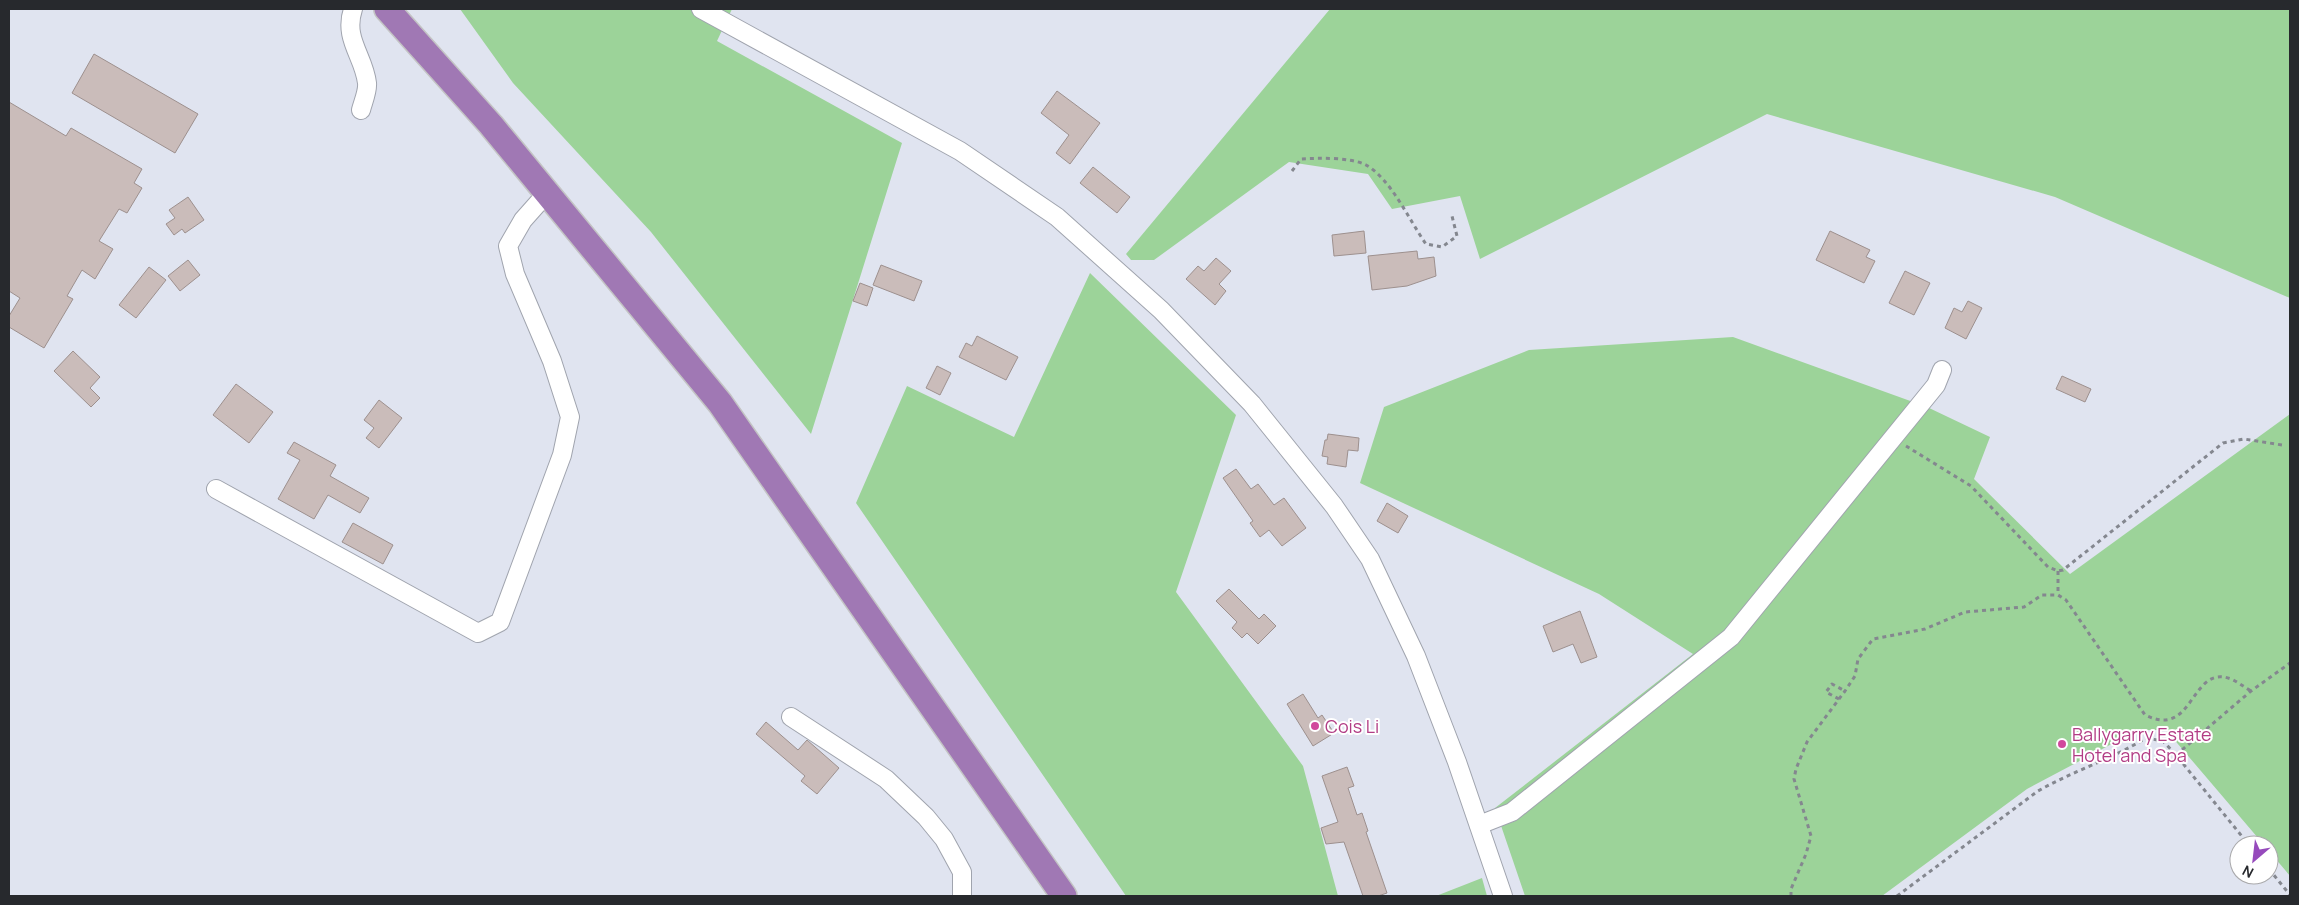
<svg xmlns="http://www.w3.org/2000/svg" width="2299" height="905" font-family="Manrope,sans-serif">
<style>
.green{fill:#9cd399}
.building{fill:#cabcba;stroke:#9d908e}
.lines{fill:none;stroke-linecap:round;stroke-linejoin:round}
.minor-casing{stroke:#a0a4ae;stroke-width:20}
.highway-casing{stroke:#c3c3c4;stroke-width:28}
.path{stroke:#84878f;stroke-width:3;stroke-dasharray:4 4;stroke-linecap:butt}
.minor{stroke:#fff;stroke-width:18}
.highway{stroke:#a078b4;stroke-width:25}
.hotel-dot{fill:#d1479c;stroke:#fff;stroke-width:2}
.labels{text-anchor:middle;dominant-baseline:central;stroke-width:4;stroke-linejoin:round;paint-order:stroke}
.hotel-label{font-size:18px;fill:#b23c85;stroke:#fff;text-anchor:start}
</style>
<rect width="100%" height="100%" fill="#e0e4f0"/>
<g class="green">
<path d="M460,9H732L717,41L902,143L811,434L651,232L513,83Z"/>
<path d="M1330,9H2290V298L2055,197L1767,114L1480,259L1460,196L1392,209L1368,174L1289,162L1154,260H1131L1126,254Z"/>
<path d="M1090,273L1236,415L1176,592L1303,766L1338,896H1126L856,503L907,386L1014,437Z"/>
<path d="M1733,337L1927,407L1990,437L1974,479L2070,574L2290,414V876L2269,851V845H2264L2166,730H2138L2027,789L1882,896H1525L1495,808L1693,654L1599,594L1360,483L1384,407L1529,350Z"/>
<path d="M1482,878L1487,896H1436Z"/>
</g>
<g class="building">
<path d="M94,54L198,114L175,153L72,93Z"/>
<path d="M1057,91L1100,123L1070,164L1056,153L1069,135L1041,113Z"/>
<path d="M9,102L66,136L71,128L142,169L134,183L142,188L127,213L119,209L99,241L113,249L95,279L82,270L67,296L73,299L44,348L9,327V316L20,298L9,291Z"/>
<path d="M1093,167L1130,197L1117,213L1080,183Z"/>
<path d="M188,197L204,220L185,233L182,229L174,235L166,224L175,218L169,210Z"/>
<path d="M1364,231L1366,253L1334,256L1332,235Z"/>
<path d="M1830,231L1870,250L1866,257L1875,261L1864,283L1816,260Z"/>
<path d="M1417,251L1418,259L1434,257L1436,276L1407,286L1372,290L1368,256Z"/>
<path d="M1216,258L1231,271L1219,284L1226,291L1215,305L1186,279L1198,266L1204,271Z"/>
<path d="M188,260L200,275L180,291L168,276Z"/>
<path d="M881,265L922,281L914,301L873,285Z"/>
<path d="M149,267L166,280L136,318L119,305Z"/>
<path d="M1905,271L1930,283L1914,315L1889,303Z"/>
<path d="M860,283L873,288L867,306L853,301Z"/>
<path d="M1968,301L1982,308L1966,339L1945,328L1954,308L1962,312Z"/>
<path d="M977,336L1018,357L1006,380L959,357L966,343L972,346Z"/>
<path d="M73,351L100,377L90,388L100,398L91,407L54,371Z"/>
<path d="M937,366L951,373L940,395L926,388Z"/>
<path d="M2062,376L2091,389L2085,402L2056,389Z"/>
<path d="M236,384L273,412L249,443L213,415Z"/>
<path d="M379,400L402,418L379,448L366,438L374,428L364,420Z"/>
<path d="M1328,434L1359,438L1358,451L1348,450L1346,467L1327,464L1328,457L1322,456L1325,440H1327Z"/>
<path d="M294,442L336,465L330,476L369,498L360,513L328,495L314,519L278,499L300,460L287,453Z"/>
<path d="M1236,469L1251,489L1258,484L1274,505L1284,498L1306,528L1282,546L1269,530L1260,537L1250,523L1253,521L1223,478Z"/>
<path d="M1387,503L1408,516L1398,533L1377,521Z"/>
<path d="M353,523L393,545L383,564L342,542Z"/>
<path d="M1229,589L1259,619L1264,614L1276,626L1258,644L1247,633L1242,638L1232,628L1237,622L1216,601Z"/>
<path d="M1580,611L1597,657L1581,663L1573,644L1553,652L1543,626Z"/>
<path d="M1303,694L1318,718L1322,715L1334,733L1313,746L1287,704Z"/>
<path d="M766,722L798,750L807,740L839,768L817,794L801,781L805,776L756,734Z"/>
<path d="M1347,767L1354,786L1348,788L1357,815L1362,813L1368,831L1366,832L1387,893L1378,896H1363L1344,842L1326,844L1321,828L1338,822L1322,776Z"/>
</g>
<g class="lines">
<g class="minor-casing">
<g id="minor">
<path d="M353,9C343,39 364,56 367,83C368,91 363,102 361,110"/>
<path d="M701,9L960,151L1057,217L1161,310L1252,404L1334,506L1370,559L1416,656L1457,762L1503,896"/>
<path d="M216,489L478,633L500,622L562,455L570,417L552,361L515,274L508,246L523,220L547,193"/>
<path d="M791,717L886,779L926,817L944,839L962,872V896"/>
<path d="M1479,825L1512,812L1731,637L1936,385L1942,370"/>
</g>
</g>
<g class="highway-casing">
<path id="highway" d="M387,9L491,125L720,403L1064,896"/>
</g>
<g class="path">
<path d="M1292,171L1301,159C1318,158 1351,157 1366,165C1391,179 1409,220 1426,244L1442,247L1457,236L1452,216"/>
<path d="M1906,446L1971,486L2048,567L2058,571L2063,570L2223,443L2244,439L2282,445"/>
<path d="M2058,571V595"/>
<path d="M1839,699L1826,692L1832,684L1845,691"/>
<path d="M2176,755L2251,691L2290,663"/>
<path d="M2269,869L2290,895"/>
<path d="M1791,896V889L1806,854L1811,836L1794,779L1796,769L1807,742L1845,691L1855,676L1858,659L1873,639L1925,629L1965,612L2024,607L2042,595H2058L2066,600L2145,715C2195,740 2190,663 2231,679C2238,682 2244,687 2251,691"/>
<path d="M1897,896L2038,791C2073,771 2112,759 2146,738L2163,741L2176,755L2249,845"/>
</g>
<use href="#minor" class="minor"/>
<use href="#highway" class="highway"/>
</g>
<g class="hotel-dot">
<circle cx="1315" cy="726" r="5"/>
<circle cx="2062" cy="744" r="5"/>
</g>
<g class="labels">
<g class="hotel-label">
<text x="1325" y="726">Cois Li</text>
<text x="2072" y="734">Ballygarry Estate<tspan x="2072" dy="21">Hotel and Spa</tspan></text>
</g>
</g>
<rect width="2299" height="905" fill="none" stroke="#27292d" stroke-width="20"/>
<g transform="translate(2254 860) rotate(208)"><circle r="24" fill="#ffffff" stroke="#a9a9ab"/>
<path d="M0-4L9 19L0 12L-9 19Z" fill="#964abc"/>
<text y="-8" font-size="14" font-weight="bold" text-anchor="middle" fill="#27292d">N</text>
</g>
</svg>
